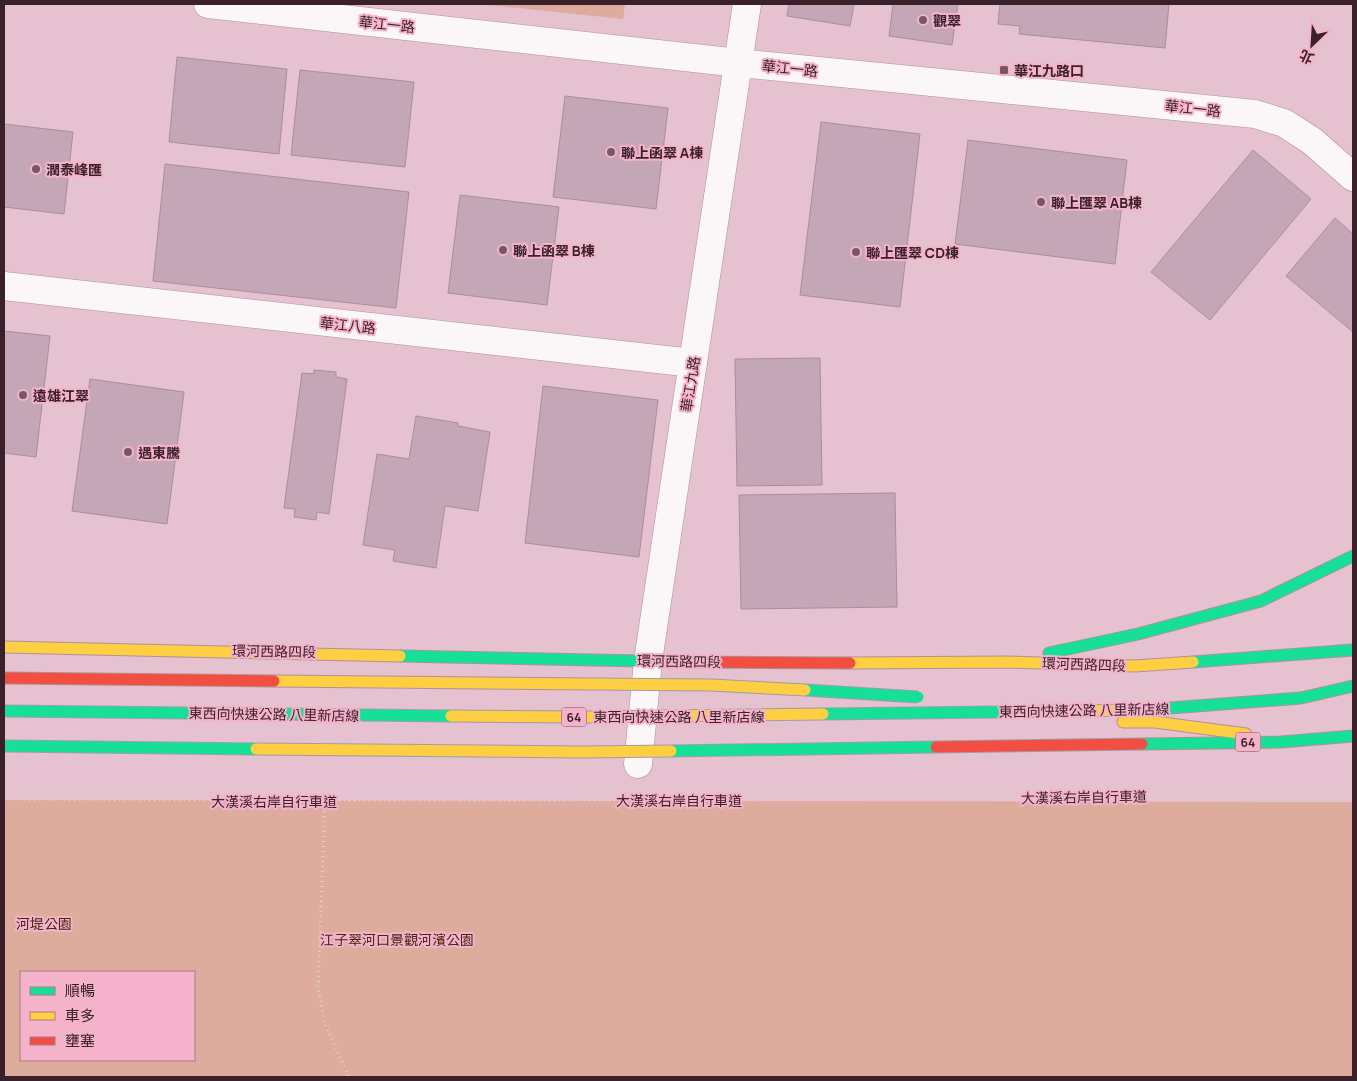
<svg xmlns="http://www.w3.org/2000/svg" width="1357" height="1081" font-family="Manrope,'Noto Sans TC',sans-serif">
<style>
.green{fill:#ddac9c;fill-rule:evenodd}
.building{fill:#c4a6b7;stroke:#a88e9c}
.lines{fill:none;stroke-linecap:round;stroke-linejoin:round}
.street-casing{stroke:#ad919c;stroke-width:29}
.fast-casing{stroke:#ad919c;stroke-width:13}
.slow-casing{stroke:#ad919c;stroke-width:13}
.jam-casing{stroke:#ad919c;stroke-width:13}
.path{stroke:#ddd1d5;stroke-width:3;stroke-dasharray:1 4;stroke-linecap:butt}
.street{stroke:#fbf6f8;stroke-width:28}
.fast{stroke:#16e098;stroke-width:11}
.slow{stroke:#ffcf43;stroke-width:11}
.jam{stroke:#f24e42;stroke-width:11}
.fast-bridge-casing{stroke:#a19cab;stroke-width:13;stroke-linecap:butt}
.slow-bridge-casing{stroke:#a19cab;stroke-width:13;stroke-linecap:butt}
.jam-bridge-casing{stroke:#a19cab;stroke-width:13;stroke-linecap:butt}
.fast-bridge{stroke:#16e098;stroke-width:11}
.slow-bridge{stroke:#ffcf43;stroke-width:11}
.jam-bridge{stroke:#f24e42;stroke-width:11}
.poi-dot{fill:#765863;stroke:#f5b2cb;stroke-width:2}
.labels{text-anchor:middle;dominant-baseline:central;stroke-width:4;stroke-linejoin:round;paint-order:stroke}
.shield{fill:#f5b2cb;stroke:#714c5a;stroke-width:1}
.shield-label{font-size:12px;font-weight:bold;fill:#392029}
.poi-label{font-size:14px;font-weight:bold;fill:#392029;stroke:#f5b2cb;text-anchor:start}
.street-label{font-size:14px;fill:#392029;stroke:#f5b2cb}
.park-label{font-size:14px;fill:#46260d;stroke:#f5b2cb}
</style>
<rect width="100%" height="100%" fill="#e6c1cf"/>
<g class="green">
<path d="M479,4H625L623,19Z"/>
<path d="M4,800L1353,802V1077H4ZM194,972V1060H21V972Z"/>
</g>
<g class="building">
<path d="M789,4H854L850,26L787,16Z"/>
<path d="M893,4H958L952,45L889,36Z"/>
<path d="M1000,4H1169L1165,48L1019,34L1020,26L998,24Z"/>
<path d="M177,57L287,69L279,154L169,142Z"/>
<path d="M300,70L414,82L405,167L291,155Z"/>
<path d="M565,96L668,108L656,209L553,197Z"/>
<path d="M821,122L920,134L900,307L800,295Z"/>
<path d="M4,124L73,132L64,214L4,207Z"/>
<path d="M968,140L1127,160L1115,264L955,244Z"/>
<path d="M1253,150L1311,199L1210,320L1151,272Z"/>
<path d="M165,164L409,192L396,308L153,281Z"/>
<path d="M460,195L559,207L547,305L448,293Z"/>
<path d="M1335,218L1353,234V332L1286,276Z"/>
<path d="M4,331L50,336L36,457L4,453Z"/>
<path d="M820,358L822,485L737,486L735,359Z"/>
<path d="M314,370L336,372V377L347,379L329,514L317,512L316,520L294,517L295,509L284,508L302,373L314,374Z"/>
<path d="M90,379L184,392L167,524L72,511Z"/>
<path d="M543,386L658,400L639,557L525,543Z"/>
<path d="M416,416L458,423V426L490,432L478,511L445,506L436,568L393,561L395,550L363,545L377,454L409,459Z"/>
<path d="M895,493L897,607L741,609L739,495Z"/>
</g>
<g class="lines">
<g class="street-casing">
<g id="street">
<path d="M208,4L739,63L1255,114L1284,123L1312,141L1353,177"/>
<path d="M4,286L693,363"/>
<path d="M638,764L648,661L747,4"/>
</g>
</g>
<g class="fast-casing">
<g id="fast">
<path d="M1049,653L1138,634L1261,601L1353,556"/>
<path d="M400,656L690,662"/>
<path d="M1193,662L1353,650"/>
<path d="M1144,710L1301,698L1353,686"/>
<path d="M1142,744L1281,742L1353,736"/>
</g>
</g>
<g class="slow-casing">
<g id="slow">
<path d="M4,647L400,656"/>
<path d="M850,663L1006,662L1135,666L1193,662"/>
<path d="M274,681L592,684"/>
<path d="M1123,722H1155L1246,734"/>
</g>
</g>
<g class="jam-casing">
<g id="jam">
<path d="M690,662L850,663"/>
<path d="M4,678L274,681"/>
</g>
</g>
<g class="path">
<path d="M4,799C454,802 903,800 1353,793"/>
<path d="M325,801L318,986L324,1022L349,1077"/>
</g>
<use href="#street" class="street"/>
<use href="#fast" class="fast"/>
<use href="#slow" class="slow"/>
<use href="#jam" class="jam"/>
<g class="fast-bridge-casing">
<g id="fast-bridge">
<path d="M805,690L918,697"/>
<path d="M4,711L451,716"/>
<path d="M823,714L1071,711"/>
<path d="M4,746L256,749"/>
<path d="M671,751L936,747"/>
</g>
</g>
<g class="slow-bridge-casing">
<g id="slow-bridge">
<path d="M592,684L711,685L805,690"/>
<path d="M1071,711L1144,710"/>
<path d="M451,716L588,717L823,714"/>
<path d="M256,749L580,752L671,751"/>
</g>
</g>
<g class="jam-bridge-casing">
<path id="jam-bridge" d="M936,747L1142,744"/>
</g>
<use href="#fast-bridge" class="fast-bridge"/>
<use href="#slow-bridge" class="slow-bridge"/>
<use href="#jam-bridge" class="jam-bridge"/>
</g>
<g class="poi-dot">
<circle cx="923" cy="20" r="5"/>
<rect x="999" y="65" width="10" height="10" rx="2.5"/>
<circle cx="611" cy="152" r="5"/>
<circle cx="36" cy="169" r="5"/>
<circle cx="1041" cy="202" r="5"/>
<circle cx="503" cy="250" r="5"/>
<circle cx="856" cy="252" r="5"/>
<circle cx="23" cy="395" r="5"/>
<circle cx="128" cy="452" r="5"/>
</g>
<g class="labels">
<g class="shield">
<rect x="561.5" y="707.5" width="25" height="19" rx="4"/>
<rect x="1235.5" y="732.5" width="25" height="19" rx="4"/>
</g>
<g class="shield-label">
<text x="574" y="717">64</text>
<text x="1248" y="742">64</text>
</g>
<g class="poi-label">
<text x="933" y="20">觀翠</text>
<text x="1014" y="70">華江九路口</text>
<text x="621" y="152">聯上函翠 A棟</text>
<text x="46" y="169">潤泰峰匯</text>
<text x="1051" y="202">聯上匯翠 AB棟</text>
<text x="513" y="250">聯上函翠 B棟</text>
<text x="866" y="252">聯上匯翠 CD棟</text>
<text x="33" y="395">遠雄江翠</text>
<text x="138" y="452">遇東騰</text>
</g>
<g class="street-label">
<text transform="translate(387 24) rotate(6)">華江一路</text>
<text transform="translate(790 68) rotate(6)">華江一路</text>
<text transform="translate(1193 108) rotate(6)">華江一路</text>
<text transform="translate(348 325) rotate(6)">華江八路</text>
<text transform="translate(690 384) rotate(-81)">華江九路</text>
<text transform="translate(274 651) rotate(1)">環河西路四段</text>
<text transform="translate(679 661) rotate(1)">環河西路四段</text>
<text transform="translate(1084 664) rotate(2)">環河西路四段</text>
<text transform="translate(1084 710) rotate(-1)">東西向快速公路 八里新店線</text>
<text transform="translate(274 714) rotate(1)">東西向快速公路 八里新店線</text>
<text x="679" y="716">東西向快速公路 八里新店線</text>
<text transform="translate(1084 797) rotate(-1)">大漢溪右岸自行車道</text>
<text x="679" y="800">大漢溪右岸自行車道</text>
<text x="274" y="801">大漢溪右岸自行車道</text>
</g>
<g class="park-label">
<text x="44" y="923">河堤公園</text>
<text x="397" y="939">江子翠河口景觀河濱公園</text>
</g>
</g>
<rect width="1357" height="1081" fill="none" stroke="#392029" stroke-width="10"/>
<rect x="20" y="971" width="175" height="90" fill="#f5b2cb" stroke="#aa788a"/>
<rect x="30" y="987" width="25" height="8" fill="#16e098" stroke="#aa788a"/>
<text x="65" y="996" font-size="15" fill="#392029">順暢</text>
<rect x="30" y="1012" width="25" height="8" fill="#ffcf43" stroke="#aa788a"/>
<text x="65" y="1021" font-size="15" fill="#392029">車多</text>
<rect x="30" y="1037" width="25" height="8" fill="#f24e42" stroke="#aa788a"/>
<text x="65" y="1046" font-size="15" fill="#392029">壅塞</text>
<g transform="translate(1312 45) rotate(205)" stroke="#f5b2cb" stroke-width="4" paint-order="stroke">
<path d="M0-4L9 19L0 12L-9 19Z" fill="#392029"/>
<text y="-8" font-size="14" font-weight="bold" text-anchor="middle" fill="#392029">北</text>
</g>
</svg>
